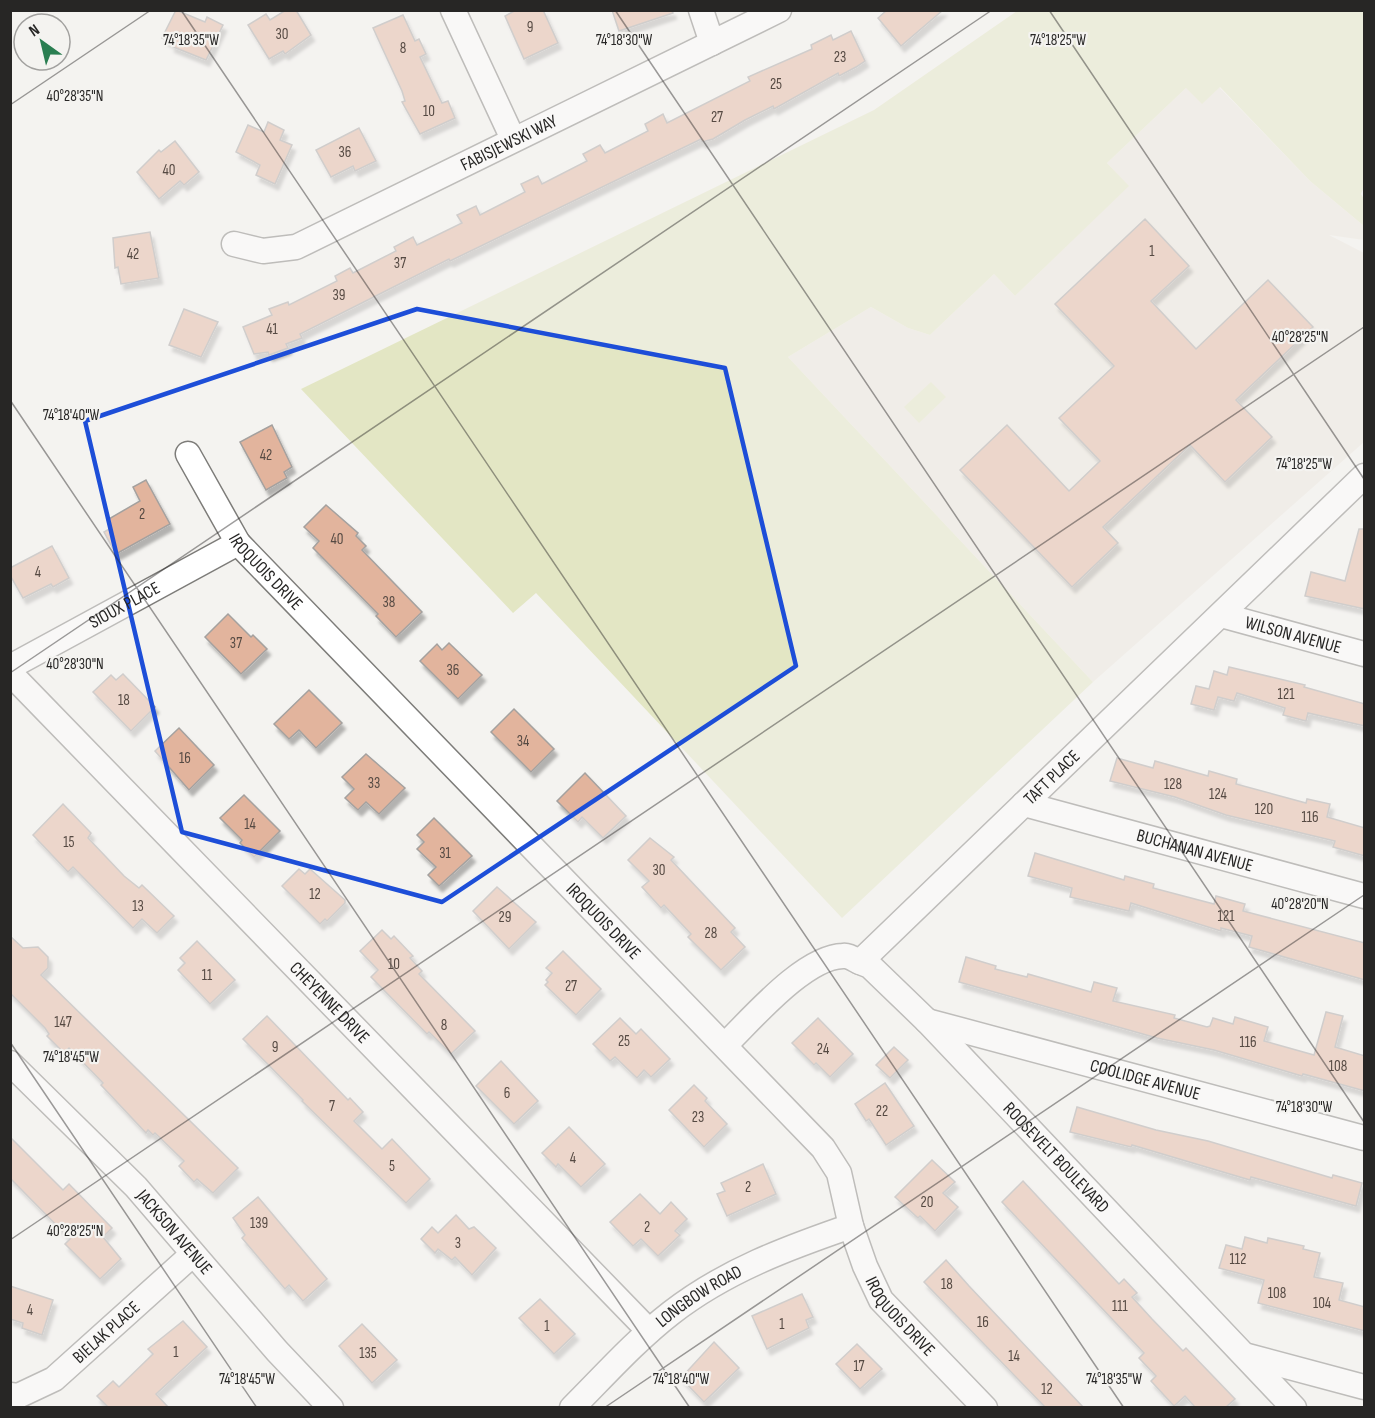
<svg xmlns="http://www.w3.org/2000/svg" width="1375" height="1418" font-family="'Sofia Sans Condensed',sans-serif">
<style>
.built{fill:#ece7dd}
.green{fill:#e3e6c4}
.building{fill:#e2b49d;stroke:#a4a19f;stroke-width:1.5;filter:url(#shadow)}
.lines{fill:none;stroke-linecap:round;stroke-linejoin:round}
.minor-casing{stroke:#7d7c79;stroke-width:27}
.minor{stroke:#fff;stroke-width:24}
.marked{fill:none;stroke:#1d4ed8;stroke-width:4.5;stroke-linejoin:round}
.ticks{fill:none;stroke:#272625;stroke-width:1.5;stroke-opacity:0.45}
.labels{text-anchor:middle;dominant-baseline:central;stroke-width:4.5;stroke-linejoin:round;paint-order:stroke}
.number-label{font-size:15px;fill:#564a43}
.street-label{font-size:18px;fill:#272625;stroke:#f4f3f0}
.ticks-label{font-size:15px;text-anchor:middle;fill:#272625;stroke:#f4f3f0;stroke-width:4.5;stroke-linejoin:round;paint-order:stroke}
</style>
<defs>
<filter id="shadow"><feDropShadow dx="3.5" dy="6" stdDeviation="1.5" flood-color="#0004"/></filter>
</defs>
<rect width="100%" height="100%" fill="#f4f3f0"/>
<path class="built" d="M1219,87L1310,181L1364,226V240L1329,235L1364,253V442L1093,682L788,357L871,307L908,328L930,335L994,274L1015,296L1128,186L1107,163L1186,88Z"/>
<g class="green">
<path d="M1017,11H1364V187L1361,194L1364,199V226L1310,181L1220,87L1202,104L1186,88L1107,163L1129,186L1015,296L994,274L930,335L908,328L871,307L788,357L1093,682L842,918L536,593L513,613L301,389L874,110Z"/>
<path d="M931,382L946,397L919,423L904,407Z"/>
</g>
<g class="building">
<path d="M176,10L205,22L207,17L223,25L206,60L171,46L172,43L162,38Z"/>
<path d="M286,10H296L311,35L285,54L283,51L269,59L248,25L266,14L270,20Z"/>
<path d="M516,10H543L558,43L524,59L505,16Z"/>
<path d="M612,10H672L673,13L619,31Z"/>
<path d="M887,10H943L901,46L878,18Z"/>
<path d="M403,15L415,41L419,39L426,54L420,57L442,103L448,101L455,118L420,134L402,102L405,101L402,91L373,28Z"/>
<path d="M851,31L865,61L856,67L839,76L838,73L774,109L773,106L745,120L713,139L702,142L701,139L450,261L449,259L300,334L302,338L286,344L288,348L269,355L268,352L254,354L243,327L272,315L269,309L288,302L289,305L337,281L335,276L350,268L353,273L396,251L394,247L413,237L417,245L462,223L457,215L476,206L480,215L525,192L521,184L538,176L542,184L587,161L583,154L600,145L605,153L648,131L645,124L663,114L667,123L750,81L748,77L812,49L811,45L831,35L833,40Z"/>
<path d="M268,122L284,130L280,140L292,145L275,184L256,175L260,165L236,152L248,125L264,132Z"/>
<path d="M359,128L376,161L355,171L353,166L331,177L316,150Z"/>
<path d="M175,141L199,172L184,185L180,181L159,199L137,172L159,150L161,152Z"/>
<path d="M1145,219L1189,266L1151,301L1196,349L1268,280L1313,327L1236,400L1272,437L1225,482L1190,445L1103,527L1118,543L1072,587L960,470L1007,425L1069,491L1100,461L1059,418L1114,366L1055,304Z"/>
<path d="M150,232L159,278L121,284L118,267L115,268L113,238Z"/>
<path d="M184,309L218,322L201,357L169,345Z"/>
<path d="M272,425L292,467L284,472L287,478L266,490L240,442Z"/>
<path d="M146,480L170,524L116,554L104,532L111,528L107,520L140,501L133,487Z"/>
<path d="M326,505L358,533L356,536L366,546L362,550L422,612L396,637L376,616L378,614L313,548L319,541L304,527Z"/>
<path d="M1359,529H1365V609L1305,596L1311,572L1345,581Z"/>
<path d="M52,546L69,578L53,587L51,584L23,598L10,575V568Z"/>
<path d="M228,614L251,637L253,635L267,649L241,674L205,637Z"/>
<path d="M449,643L482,675L458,699L420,661L437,644L442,650Z"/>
<path d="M1229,667L1305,685L1304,687L1365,704V726L1308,713L1306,721L1283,715L1285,708L1237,693L1234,701L1218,697L1214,710L1191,704L1196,686L1209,689L1214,671L1227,675Z"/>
<path d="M123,674L155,707L131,731L93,692L111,675L116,680Z"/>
<path d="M309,690L342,723L316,748L299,730L289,739L274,724Z"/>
<path d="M514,709L554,749L531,772L491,732Z"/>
<path d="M179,728L214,765L189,790L155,751Z"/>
<path d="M366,754L405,788L379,814L366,802L358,810L345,798L354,789L342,777Z"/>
<path d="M1117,758L1153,768L1155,761L1208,776L1209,771L1237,779L1236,784L1306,803L1307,799L1330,804L1327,817L1365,828V856L1333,847L1335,841L1226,815L1175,797L1110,781Z"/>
<path d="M585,773L626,816L603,838L582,817L578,822L557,801Z"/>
<path d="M244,795L280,831L254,857L240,843L242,840L220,818Z"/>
<path d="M63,804L91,833L88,838L124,876L139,888L142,885L174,916L157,933L142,919L133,928L73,867L68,872L33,835Z"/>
<path d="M434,818L472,856L439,886L428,875L436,867L417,849L424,842L417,835Z"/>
<path d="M650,838L674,857L671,860L735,928L731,932L745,947L721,970L688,937L691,934L664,905L661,908L642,887L649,881L628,860Z"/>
<path d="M1035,853L1124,880L1125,876L1154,884L1153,888L1214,904L1216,896L1245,904L1243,911L1365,943V980L1249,947L1252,936L1221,928V931L1131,903L1129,911L1070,897L1072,888L1028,876Z"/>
<path d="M299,869L305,874L310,869L345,900V903L327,921L325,919L320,924L282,886Z"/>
<path d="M497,887L536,922L509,949L473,911Z"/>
<path d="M382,930L391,939L394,936L413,956L410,958L422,971L419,974L475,1031L451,1054L429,1032L427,1034L371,977L378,970L360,951Z"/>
<path d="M10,936L23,948L38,947L48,957V968L41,975L238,1168L213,1193L197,1179L194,1182L179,1166L184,1161L155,1133L153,1135L148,1130L146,1133L101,1085L103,1083L69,1048L65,1052L62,1051L47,1036L49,1034L45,1028L10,993Z"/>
<path d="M197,941L235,980L210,1004L178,970L185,963L180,958Z"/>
<path d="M563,951L601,989L576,1015L545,985L548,982L546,980L552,973L546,968Z"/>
<path d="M966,957L996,966L995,969L1027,977L1028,974L1091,992L1094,982L1117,988L1113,1001L1175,1015L1174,1018L1207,1027L1210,1026L1213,1018L1233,1024L1235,1017L1268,1027L1264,1041L1314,1055L1326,1012L1343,1016L1335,1047L1365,1056V1091L1303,1074L1302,1076L1214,1050L1157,1038L959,982Z"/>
<path d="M267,1016L348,1100L350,1098L363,1112L354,1121L382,1149L392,1139L430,1179L406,1203L302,1101L303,1100L243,1039Z"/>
<path d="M620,1018L636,1034L641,1029L670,1059L651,1077L644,1070L637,1078L615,1057L610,1061L593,1044Z"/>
<path d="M818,1018L853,1054L830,1077L816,1063L814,1065L792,1043Z"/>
<path d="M894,1047L908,1060L890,1078L876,1065Z"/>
<path d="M501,1061L538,1101L514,1124L476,1086Z"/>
<path d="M885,1083L914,1126L886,1145L869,1119L866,1121L855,1104Z"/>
<path d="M694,1085L707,1098L705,1101L727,1124L704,1147L669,1110Z"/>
<path d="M1077,1107L1156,1130L1208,1141L1332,1178L1333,1175L1362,1183L1356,1206L1251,1177L1250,1180L1132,1145L1131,1147L1070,1132Z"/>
<path d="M569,1127L605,1164L581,1187L558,1164L556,1167L542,1153Z"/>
<path d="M10,1137L63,1190L69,1184L112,1228L103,1237L121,1259L100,1279L65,1244L70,1239L10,1178Z"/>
<path d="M932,1160L955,1182L943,1193L958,1207L935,1231L920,1216L918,1218L895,1197Z"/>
<path d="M763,1164L776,1194L727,1216L717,1194L725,1191L721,1183Z"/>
<path d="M1023,1181L1119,1284L1124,1279L1137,1293L1132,1297L1152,1319L1183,1351L1186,1348L1235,1399L1226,1407H1195L1185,1396L1174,1406L1151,1381L1156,1376L1139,1358L1144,1353L1002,1202Z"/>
<path d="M640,1194L660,1214L671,1202L687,1219L675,1231L680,1235L658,1256L641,1239L633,1246L610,1222Z"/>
<path d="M258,1197L327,1279L303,1301L289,1285L285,1289L242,1238L245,1235L233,1218Z"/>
<path d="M456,1215L469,1229L474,1227L496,1248L472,1275L455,1257L452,1260L438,1249L435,1253L421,1239L432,1227L438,1233Z"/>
<path d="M1245,1237L1267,1243L1268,1238L1304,1246L1303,1249L1320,1253L1314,1277L1343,1283L1339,1300L1365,1307V1331L1258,1303L1264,1280L1219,1268L1226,1245L1242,1249Z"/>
<path d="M946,1260L969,1286L1083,1407H1045L924,1282Z"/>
<path d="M10,1286L53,1300L42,1335L22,1328L23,1323L10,1319Z"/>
<path d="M802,1294L813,1317L806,1320L809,1328L767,1349L752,1316Z"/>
<path d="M540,1299L575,1334L554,1354L519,1318Z"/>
<path d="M183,1321L207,1347L156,1394L168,1407H108L97,1396L113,1381L119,1387L153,1354L148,1349Z"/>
<path d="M362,1324L397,1360L372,1383L339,1346Z"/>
<path d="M714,1342L739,1368L704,1402L681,1378Z"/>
<path d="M857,1344L882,1369L860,1389L836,1364Z"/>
</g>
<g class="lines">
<g class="minor-casing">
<g id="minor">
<path d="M453,10L513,139"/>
<path d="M701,10L712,43"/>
<path id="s1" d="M234,244L263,251L296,247L779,10"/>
<path id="s2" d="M188,454L238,543L823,1148L839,1173L851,1226L865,1266L881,1300L985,1408"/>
<path id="s3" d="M1221,615L1364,654"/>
<path id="s4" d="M10,667L238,543"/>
<path id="s5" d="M10,673L649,1331"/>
<path id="s6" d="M1024,804L1364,896"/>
<path id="s7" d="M860,962L870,966L927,1021L1294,1408"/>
<path id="s8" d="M927,1021L1364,1138"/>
<path id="s9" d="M725,1045C752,1019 804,957 843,956C848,955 855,960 860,962L1364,476"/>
<path id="s10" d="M10,1063L136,1187L277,1351L331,1408"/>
<path d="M1248,1356L1364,1387"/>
<path id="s11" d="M10,1395L18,1396L54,1379L193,1254"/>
<path id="s12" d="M572,1408C604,1376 635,1341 671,1313C725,1271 787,1248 851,1226"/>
</g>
</g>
<use href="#minor" class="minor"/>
</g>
<path d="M0 0H1375V1418H0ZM417,309L725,368L796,666L442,902L182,832L85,421Z" fill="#f4f3f0" fill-opacity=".55" fill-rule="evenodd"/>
<path class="marked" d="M417,309L725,368L796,666L442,902L182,832L85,421Z"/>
<path class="ticks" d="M181,10L1124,1408M615,10L1364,1122M1049,10L1364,479M10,105L151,10M10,400L690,1408M10,673L992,10M10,1042L257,1408M10,1240L1364,327M604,1408L1364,895"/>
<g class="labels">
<g class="number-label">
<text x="530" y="27">9</text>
<text x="282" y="34">30</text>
<text x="403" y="48">8</text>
<text x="840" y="57">23</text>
<text x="776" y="84">25</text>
<text x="429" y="111">10</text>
<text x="717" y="117">27</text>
<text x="345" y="152">36</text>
<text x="169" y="170">40</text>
<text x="1152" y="251">1</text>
<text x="133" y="254">42</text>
<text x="400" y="263">37</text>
<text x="339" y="295">39</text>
<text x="272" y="329">41</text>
<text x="266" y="455">42</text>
<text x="142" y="514">2</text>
<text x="337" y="539">40</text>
<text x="38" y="572">4</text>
<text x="389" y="602">38</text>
<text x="236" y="643">37</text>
<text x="453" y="670">36</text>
<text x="1286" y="694">121</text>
<text x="124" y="700">18</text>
<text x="523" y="741">34</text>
<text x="185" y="758">16</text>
<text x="374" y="783">33</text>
<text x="1173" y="784">128</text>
<text x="1218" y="794">124</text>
<text x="1264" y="809">120</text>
<text x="1310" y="817">116</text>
<text x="250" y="824">14</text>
<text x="69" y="842">15</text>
<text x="445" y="853">31</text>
<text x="659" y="870">30</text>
<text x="315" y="894">12</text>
<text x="138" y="906">13</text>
<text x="1226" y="916">121</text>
<text x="505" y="917">29</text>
<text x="711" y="933">28</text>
<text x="394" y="964">10</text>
<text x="207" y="975">11</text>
<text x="571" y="986">27</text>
<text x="63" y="1022">147</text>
<text x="444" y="1025">8</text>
<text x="624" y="1041">25</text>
<text x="1248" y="1042">116</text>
<text x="275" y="1047">9</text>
<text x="823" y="1049">24</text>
<text x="1338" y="1066">108</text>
<text x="507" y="1093">6</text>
<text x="332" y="1106">7</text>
<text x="882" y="1111">22</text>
<text x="698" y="1117">23</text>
<text x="573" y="1158">4</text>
<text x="392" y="1166">5</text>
<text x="748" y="1187">2</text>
<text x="927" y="1202">20</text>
<text x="259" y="1223">139</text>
<text x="647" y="1227">2</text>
<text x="458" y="1243">3</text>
<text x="1238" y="1259">112</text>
<text x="947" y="1284">18</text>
<text x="1277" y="1293">108</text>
<text x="1322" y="1303">104</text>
<text x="1120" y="1306">111</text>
<text x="30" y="1310">4</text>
<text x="983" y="1322">16</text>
<text x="782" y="1324">1</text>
<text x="547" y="1326">1</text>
<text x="176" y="1352">1</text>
<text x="368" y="1353">135</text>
<text x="1014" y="1356">14</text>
<text x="859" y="1366">17</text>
<text x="1047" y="1389">12</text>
</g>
<g class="street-label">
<text stroke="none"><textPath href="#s1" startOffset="300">FABISJEWSKI WAY</textPath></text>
<text stroke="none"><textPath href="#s2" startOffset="142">IROQUOIS DRIVE</textPath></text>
<text stroke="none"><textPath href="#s4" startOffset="130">SIOUX PLACE</textPath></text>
<text stroke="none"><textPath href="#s3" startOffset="75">WILSON AVENUE</textPath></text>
<text stroke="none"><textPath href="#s9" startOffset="435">TAFT PLACE</textPath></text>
<text stroke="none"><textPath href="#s6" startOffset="177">BUCHANAN AVENUE</textPath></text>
<text stroke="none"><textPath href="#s2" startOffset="628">IROQUOIS DRIVE</textPath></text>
<text stroke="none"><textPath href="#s5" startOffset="459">CHEYENNE DRIVE</textPath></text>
<text stroke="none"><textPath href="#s8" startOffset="226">COOLIDGE AVENUE</textPath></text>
<text stroke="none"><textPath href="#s7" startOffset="278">ROOSEVELT BOULEVARD</textPath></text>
<text stroke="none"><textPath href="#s10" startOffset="236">JACKSON AVENUE</textPath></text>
<text stroke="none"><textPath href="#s12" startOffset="170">LONGBOW ROAD</textPath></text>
<text stroke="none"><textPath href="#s2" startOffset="1132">IROQUOIS DRIVE</textPath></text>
<text stroke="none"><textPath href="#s11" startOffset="118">BIELAK PLACE</textPath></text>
</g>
</g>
<g class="ticks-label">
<text x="191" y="45">74°18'35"W</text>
<text x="624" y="45">74°18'30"W</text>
<text x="1058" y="45">74°18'25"W</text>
<text x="75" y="101">40°28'35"N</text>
<text x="1300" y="342">40°28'25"N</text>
<text x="71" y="420">74°18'40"W</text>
<text x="1304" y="469">74°18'25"W</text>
<text x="75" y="669">40°28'30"N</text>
<text x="1300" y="909">40°28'20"N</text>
<text x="71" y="1062">74°18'45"W</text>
<text x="1304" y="1112">74°18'30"W</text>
<text x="75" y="1236">40°28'25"N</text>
<text x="247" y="1384">74°18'45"W</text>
<text x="681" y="1384">74°18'40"W</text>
<text x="1114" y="1384">74°18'35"W</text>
</g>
<rect width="1375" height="1418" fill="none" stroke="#272625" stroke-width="24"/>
<g transform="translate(42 42) rotate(326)"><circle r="28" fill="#f4f3f0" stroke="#a2a19f" stroke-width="1.5"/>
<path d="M0-4.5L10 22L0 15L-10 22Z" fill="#2a7e51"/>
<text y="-9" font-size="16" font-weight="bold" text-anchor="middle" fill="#272625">N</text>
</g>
</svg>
